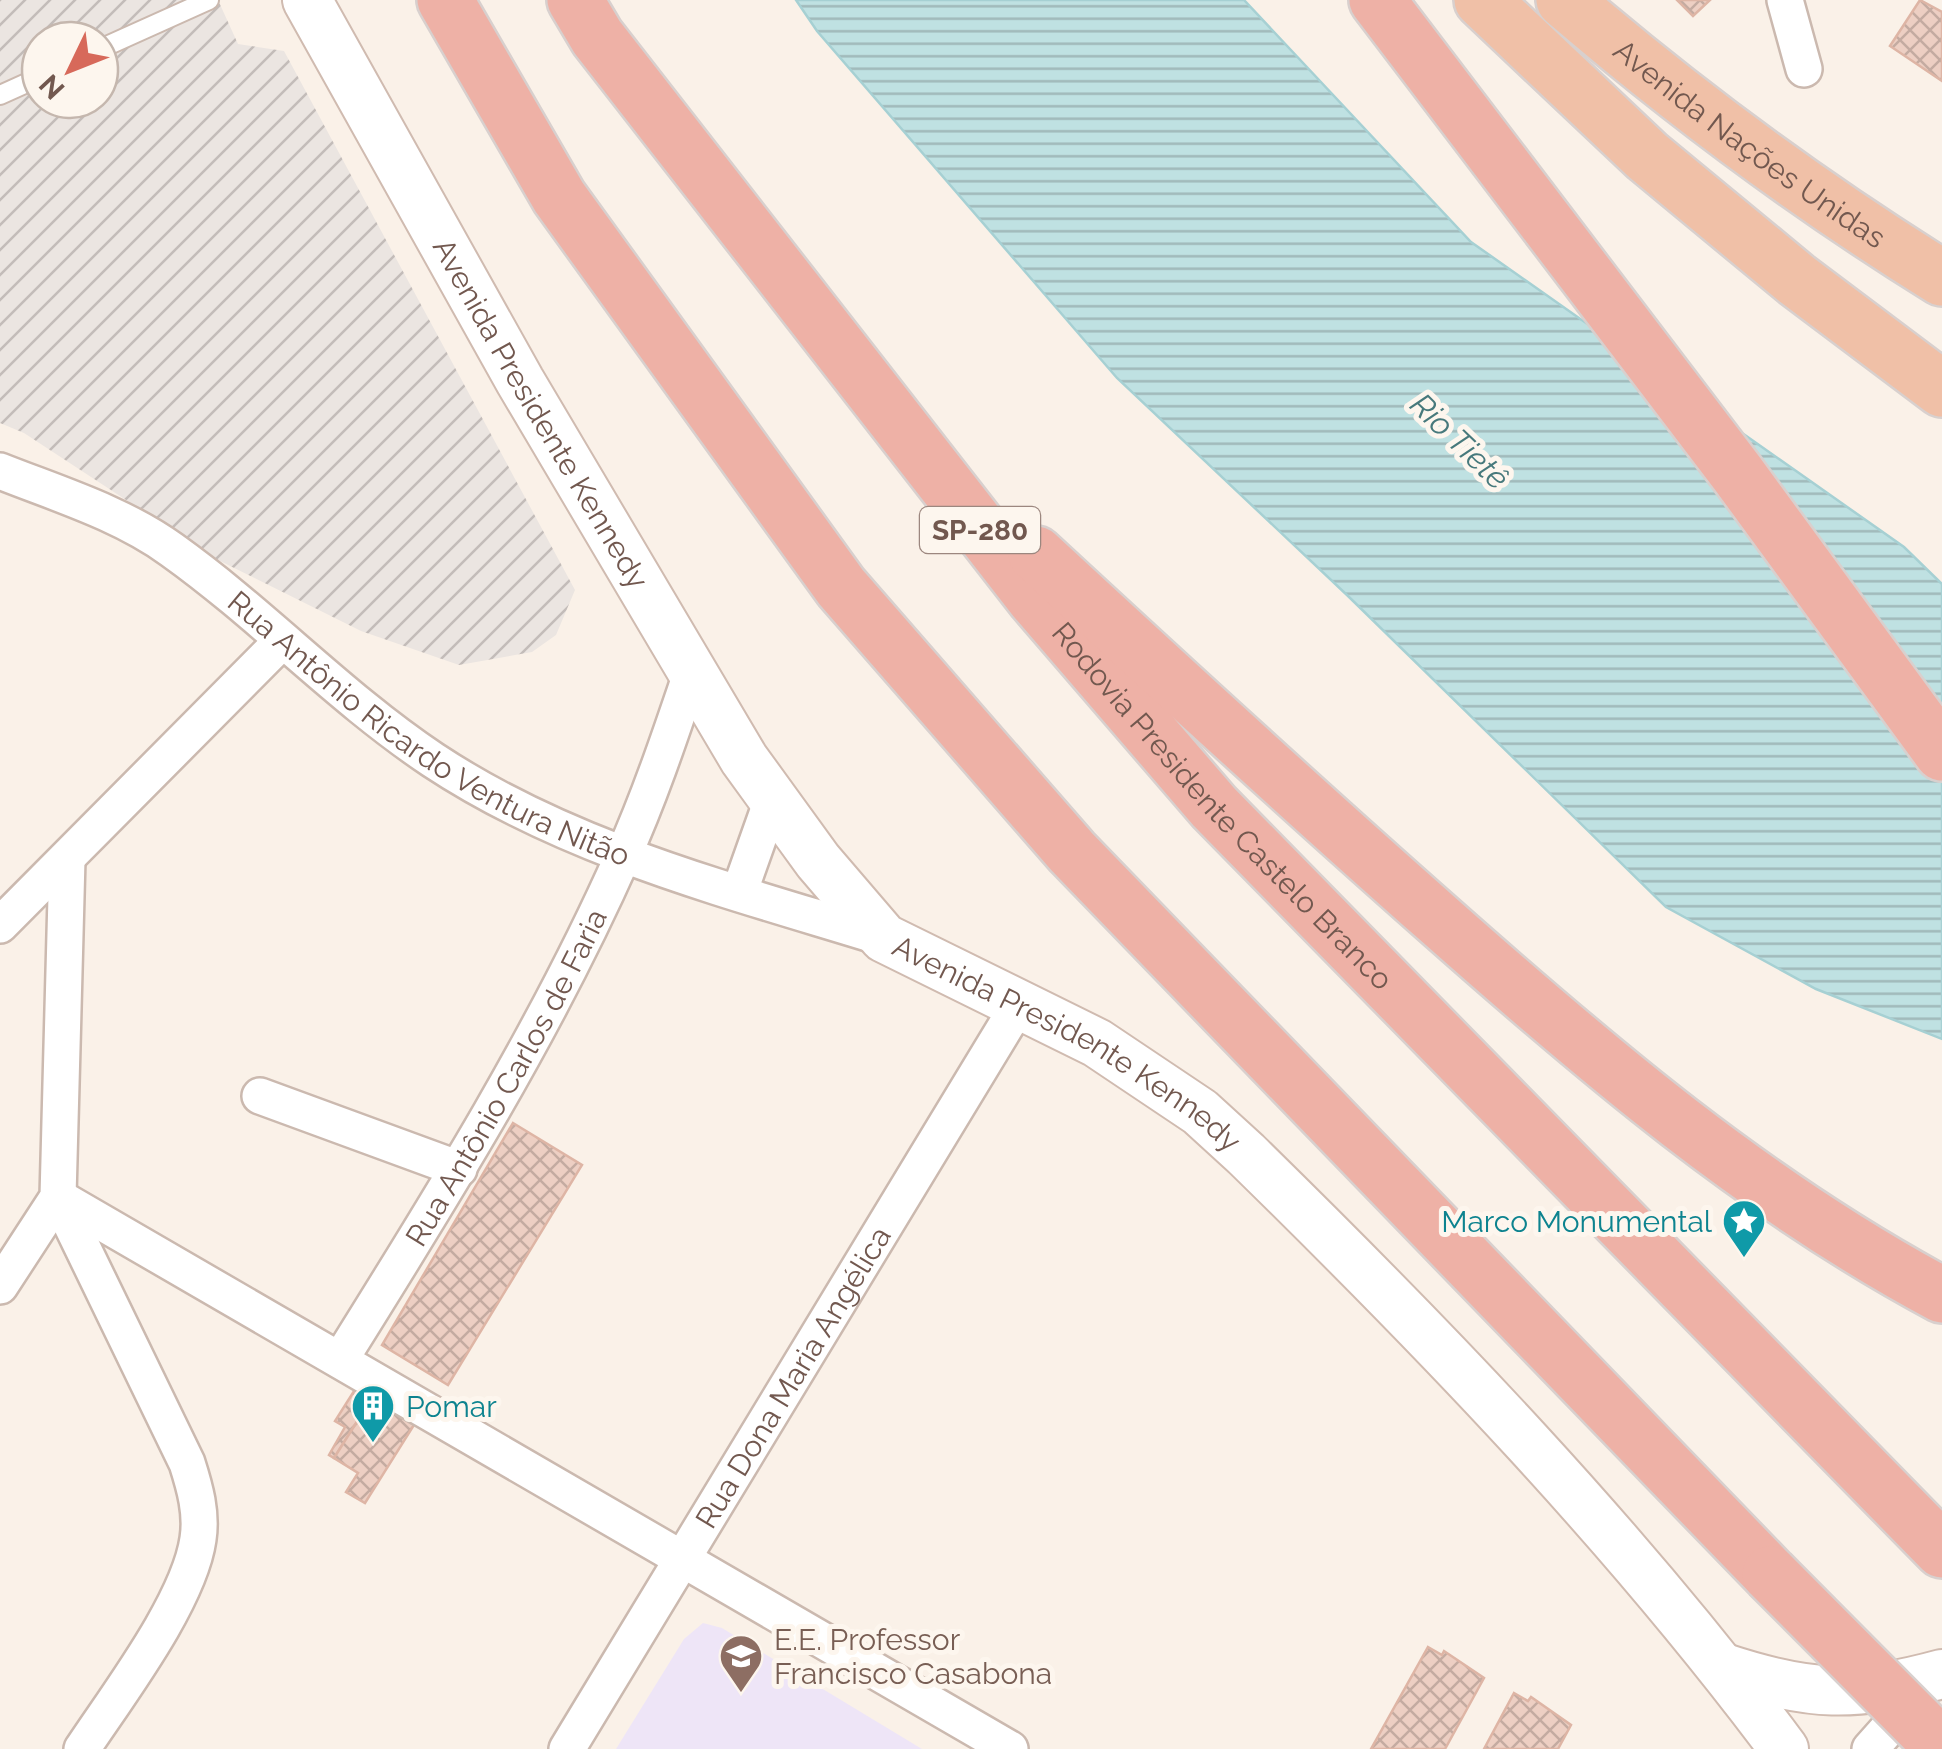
<svg xmlns="http://www.w3.org/2000/svg" width="1942" height="1749" font-family="Raleway,sans-serif">
<style>
.industrial{fill:url(#industrial-furrows);fill-rule:evenodd}
.education{fill:#eee5f7}
.water{fill:url(#water-rules);stroke:#a6d0d3;stroke-width:2.5}
.building{fill:url(#building-cross-hatch);stroke:#deb5a5;stroke-width:2.5}
.lines{fill:none;stroke-linecap:round;stroke-linejoin:round}
.service-casing{stroke:#cbb9af;stroke-width:22}
.minor-casing{stroke:#cbb9af;stroke-width:40}
.secondary-casing{stroke:#d0bbb0;stroke-width:52}
.trunk-casing{stroke:#d8d0ce;stroke-width:60}
.motorway-casing{stroke:#d8d0ce;stroke-width:60}
.service{stroke:#fff;stroke-width:18}
.minor{stroke:#fff;stroke-width:35}
.secondary{stroke:#fff;stroke-width:48}
.trunk{stroke:#f0c0a7;stroke-width:55}
.motorway{stroke:#eeb1a6;stroke-width:55}
.motorway-bridge-casing{stroke:#d8d0ce;stroke-width:60;stroke-linecap:butt}
.motorway-bridge{stroke:#eeb1a6;stroke-width:55}
.labels{text-anchor:middle;dominant-baseline:central;stroke-width:10;stroke-linejoin:round;paint-order:stroke}
.shield{fill:#fdf6ee;stroke:#9c877f;stroke-width:2.5}
.shield-label{font-size:28px;font-weight:bold;fill:#72584f}
.street-label{font-size:30px;fill:#72584f;stroke:#fdf6ee}
.culture-label{font-size:30px;fill:#0d838f;stroke:#fdf6ee;text-anchor:end}
.education-label{font-size:30px;fill:#785e54;stroke:#fdf6ee;text-anchor:start}
.water-label{font-size:32px;font-style:italic;fill:#47797c;stroke:#fdf6ee}
</style>
<defs>
<pattern id="industrial-furrows" width="10" height="10" patternUnits="userSpaceOnUse" patternTransform="scale(2.5)"><rect width="10" height="10" fill="#ebe5e1"/><path d="M-1 1l2-2M0 10L10 0M9 11l2-2" fill="none" stroke="#c3bcb9"/></pattern>
<pattern id="water-rules" width="6" height="5" patternUnits="userSpaceOnUse" patternTransform="scale(2.5)"><rect width="6" height="5" fill="#bfe1e2"/><path d="M0 2.5h6" fill="none" stroke="#a0b9ba"/></pattern>
<pattern id="building-cross-hatch" width="8" height="8" patternUnits="userSpaceOnUse" patternTransform="scale(2.5)"><rect width="8" height="8" fill="#edcfc3"/><path d="M0 0l8 8M0 8l8-8" fill="none" stroke="#c4aba1"/></pattern>
</defs>
<rect width="100%" height="100%" fill="#faf1e8"/>
<path class="industrial" d="M0,0H218L238,44L284,51L575,590L556,635L532,652L459,665L361,631L216,559L24,433L0,423ZM40,40H100V100H40Z"/>
<path class="education" d="M703,1623L722,1628L922,1749H616L684,1639Z"/>
<path class="water" d="M796,0H1244L1471,242L1904,547L1942,584V1039L1816,989L1666,907L1348,596L1117,378L817,31Z"/>
<g class="building">
<path d="M1677,0H1710L1693,16Z"/>
<path d="M1920,0L1942,12V81L1890,46Z"/>
<path d="M513,1123L582,1165L448,1385L382,1345Z"/>
<path d="M356,1388L372,1398L334,1458L329,1455L345,1427L335,1421Z"/>
<path d="M372,1398L414,1425L365,1503L346,1492L358,1473L334,1458Z"/>
<path d="M1428,1647L1442,1655L1444,1651L1484,1678L1445,1749H1371Z"/>
<path d="M1514,1693L1528,1701L1531,1697L1571,1725L1558,1749H1484Z"/>
</g>
<g class="lines">
<g class="service-casing">
<g id="service">
<path d="M100,49L209,0"/>
<path d="M0,95L40,77"/>
</g>
</g>
<g class="minor-casing">
<g id="minor">
<path d="M1785,0L1804,69"/>
<path id="s1" d="M0,471C58,494 121,513 172,550C263,615 340,698 433,760C569,850 729,890 884,938"/>
<path d="M739,893L772,800"/>
<path d="M0,925L282,641"/>
<path d="M260,1096L459,1169"/>
<path d="M58,1197L1010,1749"/>
<path d="M58,1197L187,1463C195,1488 202,1513 198,1539C189,1602 117,1696 82,1749"/>
<path d="M0,1286L58,1197L67,859"/>
<path id="s2" d="M340,1360C442,1197 545,1032 623,856C650,796 671,733 692,671"/>
<path id="s3" d="M567,1749L1018,1006"/>
<path d="M1870,1749L1919,1694"/>
</g>
</g>
<g class="secondary-casing">
<g id="secondary">
<path id="s4" d="M307,0L520,381L744,759L818,861L884,938L1097,1043L1200,1112L1246,1154C1436,1340 1625,1536 1784,1749"/>
<path d="M1724,1668C1809,1696 1855,1698 1942,1674"/>
</g>
</g>
<g class="trunk-casing">
<g id="trunk">
<path d="M1482,0L1647,156L1797,280L1942,389"/>
<path id="s5" d="M1564,0C1683,102 1808,195 1942,278"/>
</g>
</g>
<g class="motorway-casing">
<g id="motorway">
<path d="M445,0L559,197L841,587L1072,852L1770,1574"/>
<path id="s6" d="M575,0L597,37L1035,599L1214,807L1942,1550"/>
<path d="M1377,0L1737,473L1942,753"/>
<path d="M1036,554C1169,677 1303,800 1439,920C1597,1060 1755,1195 1942,1295"/>
</g>
</g>
<use href="#service" class="service"/>
<use href="#minor" class="minor"/>
<use href="#secondary" class="secondary"/>
<use href="#trunk" class="trunk"/>
<use href="#motorway" class="motorway"/>
<g class="motorway-bridge-casing">
<path id="motorway-bridge" d="M1770,1574L1942,1747"/>
</g>
<use href="#motorway-bridge" class="motorway-bridge"/>
</g>
<defs>
<g id="sight-pin" transform="scale(2.25)"><path d="M0 17L-7.5 6A9.5 9.5 0 1 1 7.5 6Z" fill="#0f9aa8" stroke="#fdf6ee"/><path d="M0-6L1.8-2.2L6-1.7L2.9 1.2L3.7 5.4L0 3.3L-3.7 5.4L-2.9 1.2L-6-1.7L-1.8-2.2Z" fill="#fff"/></g>
<g id="building-pin" transform="scale(2.25)"><path d="M0 17L-7.5 6A9.5 9.5 0 1 1 7.5 6Z" fill="#0f9aa8" stroke="#fdf6ee"/><path d="M-4-6H4V6H1V3H-1V6H-4ZM-2.5-4.3h1.7v1.8h-1.7ZM.8-4.3h1.7v1.8H.8ZM-2.5-1h1.7V.8h-1.7ZM.8-1h1.7V.8H.8Z" fill="#fff"/></g>
<g id="school-pin" transform="scale(2.25)"><path d="M0 17L-7.5 6A9.5 9.5 0 1 1 7.5 6Z" fill="#8d6e63" stroke="#fdf6ee"/><path d="M0-5L7-2L0 1L-7-2ZM-4 1L0 2.5L4 1V4Q0 6-4 4Z" fill="#fff"/></g>
</defs>
<g fill-rule="evenodd">
<use href="#sight-pin" x="1744" y="1221"/>
<use href="#building-pin" x="373" y="1406"/>
<use href="#school-pin" x="741" y="1656"/>
</g>
<g class="labels">
<rect class="shield" x="920" y="507" width="120" height="46" rx="8"/>
<g class="shield-label">
<text x="980" y="530">SP-280</text>
</g>
<g class="street-label">
<text stroke="none"><textPath href="#s5" startOffset="235">Avenida Nações Unidas</textPath></text>
<text stroke="none"><textPath href="#s4" startOffset="475">Avenida Presidente Kennedy</textPath></text>
<text stroke="none"><textPath href="#s1" startOffset="505">Rua Antônio Ricardo Ventura Nitão</textPath></text>
<text stroke="none"><textPath href="#s6" startOffset="1035">Rodovia Presidente Castelo Branco</textPath></text>
<text stroke="none"><textPath href="#s4" startOffset="1315">Avenida Presidente Kennedy</textPath></text>
<text stroke="none"><textPath href="#s2" startOffset="328">Rua Antônio Carlos de Faria</textPath></text>
<text stroke="none"><textPath href="#s3" startOffset="435">Rua Dona Maria Angélica</textPath></text>
</g>
<g class="culture-label">
<text x="1712" y="1221">Marco Monumental</text>
<text x="406" y="1406" text-anchor="start">Pomar</text>
</g>
<g class="education-label">
<text x="774" y="1639">E.E. Professor<tspan x="774" dy="34">Francisco Casabona</tspan></text>
</g>
<g class="water-label">
<text transform="translate(1460 441) rotate(44)">Rio Tietê</text>
</g>
</g>
<g transform="translate(70 70) rotate(227)"><circle r="48" fill="#fdf6ee" stroke="#c5b7ae" stroke-width="2.5"/>
<path d="M0-8L18 38L0 25L-18 38Z" fill="#d7695a"/>
<text y="-15" font-size="28" font-weight="bold" text-anchor="middle" fill="#72584f">N</text>
</g>
</svg>
